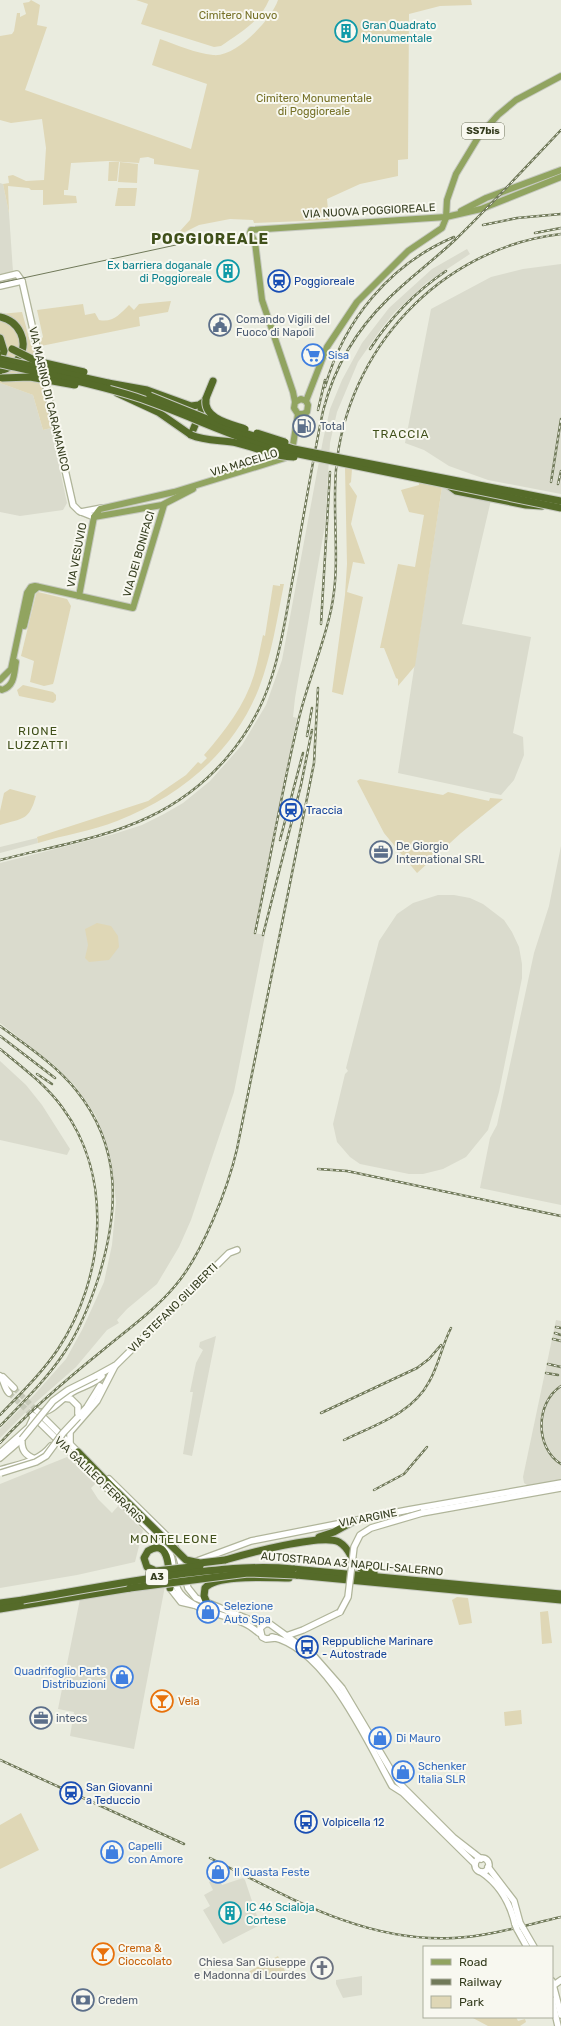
<svg xmlns="http://www.w3.org/2000/svg" width="561" height="2026" font-family="Rubik,sans-serif">
<style>
.built{fill:#dadbcd}
.green{fill:#dfd7b6}
.lines{fill:none;stroke-linecap:round;stroke-linejoin:round}
.secondary-tunnel{stroke:#c6c9b9;stroke-width:5.5;stroke-dasharray:5.5 3;stroke-linecap:butt}
.secondary-casing{stroke:#b0b59a;stroke-width:8}
.primary-casing{stroke:#c6c9c0;stroke-width:8}
.highway-casing{stroke:#c6c9c0;stroke-width:9}
.secondary{stroke:#fff;stroke-width:5.5}
.primary{stroke:#91a460;stroke-width:6}
.highway{stroke:#556b29;stroke-width:7}
.tram{stroke:#707959;stroke-width:1}
.rail-casing{stroke:#707959;stroke-width:2.5}
.rail{stroke:#f8f8f0;stroke-width:1;stroke-dasharray:3;stroke-linecap:butt}
.secondary-bridge-casing{stroke:#b0b59a;stroke-width:8;stroke-linecap:butt}
.highway-bridge-casing{stroke:#c6c9c0;stroke-width:9;stroke-linecap:butt}
.secondary-bridge{stroke:#fff;stroke-width:5.5}
.highway-bridge{stroke:#556b29;stroke-width:7}
.labels{text-anchor:middle;dominant-baseline:central;stroke-width:4;stroke-linejoin:round;paint-order:stroke}
.shield{fill:#f8f8f0;stroke:#70755e;stroke-width:1}
.shield-label{font-size:10px;font-weight:bold;fill:#353d1f}
.park-label{font-size:11px;fill:#767127;stroke:#f8f8f0}
.culture-label{font-size:11px;fill:#0d838f;stroke:#f8f8f0;text-anchor:start}
.street-label{font-size:11px;fill:#353d1f;stroke:#f8f8f0}
.transit-label{font-size:11px;fill:#164399;stroke:#f8f8f0;text-anchor:start}
.service-label{font-size:11px;fill:#4e5e75;stroke:#f8f8f0;text-anchor:start}
.shop-label{font-size:11px;fill:#366cbe;stroke:#f8f8f0;text-anchor:start}
.food-label{font-size:11px;fill:#c56008;stroke:#f8f8f0;text-anchor:start}
.worship-label{font-size:11px;fill:#5b616d;stroke:#f8f8f0;text-anchor:end}
.neighbourhood-label{font-size:12px;letter-spacing:1px;fill:#40501a;stroke:#f8f8f0}
.district-label{font-size:15px;font-weight:bold;letter-spacing:1px;fill:#40501a;stroke:#f8f8f0}
</style>
<rect width="100%" height="100%" fill="#eaecdf"/>
<g class="built">
<path d="M0,183L3,184L9,213L13,272L0,275Z"/>
<path d="M467,249L470,254L426,283L394,313L381,329L358,362L337,412L330,443L325,525L295,698L293,717L297,718L254,933L265,935L234,1092L191,1220L179,1247L157,1284L127,1309L117,1320L119,1323L107,1330L76,1367L36,1402L0,1438V1429L35,1394L66,1359L82,1330L104,1282L112,1245L116,1202L111,1159L96,1116L76,1087L54,1065L0,1023V863L114,834L142,825L164,814L183,803L210,781L242,745L266,705L282,660L323,440L330,409L342,380L362,343L389,308L432,269Z"/>
<path d="M561,264V494L488,480L449,466L424,450L405,443L431,309L491,277L523,269Z"/>
<path d="M0,383L33,395L43,430L51,428L67,503L63,510L20,516L0,512Z"/>
<path d="M442,487L464,495L491,500L462,624L531,637L513,733L523,737L524,755L514,780L501,795L398,773Z"/>
<path d="M37,838L38,843L0,853V847Z"/>
<path d="M561,846V1205L480,1188L490,1138L497,1125L534,953L549,906Z"/>
<path d="M438,895H454L470,898L483,904L504,920L512,932L519,947L522,964V978L499,1092L488,1130L466,1157L443,1169L423,1174H409L360,1164L350,1157L337,1142L333,1124L345,1074L348,1071L346,1068L379,941L397,914L413,903Z"/>
<path d="M0,1061L26,1085L42,1105L70,1149L67,1155L0,1140Z"/>
<path d="M556,1320L561,1321V1481L530,1487L524,1483L523,1477Z"/>
<path d="M216,1336L192,1456L183,1454L193,1392H190L196,1363L203,1350L199,1347L200,1342Z"/>
<path d="M67,1457L96,1483L91,1488L98,1499L112,1513L119,1505L143,1530L135,1562L77,1575L0,1588V1484Z"/>
<path d="M165,1586L134,1749L70,1736L74,1712L58,1709L80,1599Z"/>
<path d="M218,1877L222,1885L243,1878L245,1880L260,1925L223,1944L203,1910L210,1906L204,1895L213,1890L209,1882Z"/>
<path d="M362,1976V1995L343,1998L336,1984V1980Z"/>
</g>
<g class="green">
<path d="M31,0L40,5L37,25L47,27L25,90L191,149L207,84L152,65L160,39C177,45 195,53 213,55C235,58 272,19 278,0H471L472,5L440,6L409,14L408,159L398,160V176L360,184L327,199L329,220L254,223L253,220L230,219L199,225L181,234L180,231L190,220L191,216L199,170L154,164V159L148,157L140,158L139,163L108,161L71,163L68,190H64V195L76,196L77,203L43,205V190H31L29,188L8,186L9,213L3,184L9,183L8,176L13,175L26,181L44,180L46,148L42,119L11,123L0,120V36L12,34L14,31L17,13H20V17L26,14L23,3L29,2Z"/>
<path d="M136,0H269C260,22 239,33 221,46L214,47L141,24L148,4Z"/>
<path d="M109,162H119L117,181H108Z"/>
<path d="M120,162L138,164L137,183L118,182Z"/>
<path d="M118,188H137L135,206H115Z"/>
<path d="M171,301L168,312L139,317L140,326L41,346L40,340L43,337L37,310L83,304L85,315L95,313L99,320C113,323 120,314 129,305L134,310L139,304Z"/>
<path d="M22,312L31,345H34L51,428L43,430L33,395L0,383V374L9,370L24,339L0,314Z"/>
<path d="M0,319L15,328L21,344L18,357L0,370Z"/>
<path d="M345,468L352,469L351,482L349,484L357,496L351,524L365,564L353,562L347,592L363,597L343,695L332,692L345,595L347,564Z"/>
<path d="M419,482L442,487L415,666L398,686V679L396,678L384,648H380L398,564L415,567L424,515L409,512L401,490L419,485Z"/>
<path d="M280,584H284C277,619 272,654 259,688C234,752 181,796 117,821C92,831 64,835 38,843L37,837L148,801L186,775L198,762L201,764L207,758L204,755C225,731 245,705 254,675C258,662 260,648 263,635L265,636L273,585L280,586Z"/>
<path d="M38,592L67,599L71,606L54,681L53,684L44,686L30,682L34,661L21,656L36,594Z"/>
<path d="M23,685L53,692L56,695V700L53,703L19,696L17,690Z"/>
<path d="M360,779L443,795L448,792L489,801L490,798L503,799L461,833L417,873L384,833L357,781Z"/>
<path d="M10,789L36,796C29,821 23,818 0,825V811L4,793Z"/>
<path d="M97,923L111,926L118,936L119,947L109,960L89,962L85,958L88,945L85,929Z"/>
<path d="M457,1597L468,1598L472,1623L459,1625L452,1600Z"/>
<path d="M548,1611L552,1643L542,1644L540,1612Z"/>
<path d="M521,1710L522,1724L505,1726L504,1712Z"/>
<path d="M21,1813L39,1850L0,1869V1825Z"/>
<path d="M278,1956L286,1973L253,1980L248,1972Z"/>
<path d="M471,2017H516L518,2021L525,2019L526,2022L520,2026H488Z"/>
</g>
<g class="lines">
<g class="secondary-tunnel">
<path d="M14,1388L36,1410"/>
<path d="M9,1393L32,1415"/>
</g>
<g class="secondary-casing">
<g id="secondary">
<path d="M0,278L17,274L22,281L41,365"/>
<path d="M0,286L22,281"/>
<path d="M44,377L73,505L79,511L94,517"/>
<path d="M81,512L102,508"/>
<path d="M0,1376C5,1382 4,1388 9,1393"/>
<path d="M96,1376L116,1365L229,1253L237,1250"/>
<path d="M3,1377L14,1388"/>
<path d="M63,1398L71,1399L78,1406V1417"/>
<path d="M36,1410L80,1454"/>
<path d="M42,1412C52,1412 62,1398 71,1393C80,1387 95,1384 102,1376"/>
<path d="M32,1415L166,1546C177,1560 170,1580 180,1593C194,1611 223,1614 244,1623C249,1625 254,1629 259,1633"/>
<path d="M78,1417L87,1407L100,1386"/>
<path d="M22,1439C21,1450 25,1455 35,1459"/>
<path d="M70,1445V1432L97,1401L115,1366"/>
<path d="M0,1453L29,1427L34,1416"/>
<path d="M0,1458L22,1439"/>
<path d="M0,1470C18,1464 39,1462 51,1446"/>
<path d="M109,1479L172,1541L178,1553L188,1588L196,1598L255,1622L270,1624L313,1655L342,1688L398,1782L454,1838L481,1859"/>
<path d="M422,1513L561,1488"/>
<path d="M197,1561L251,1541L408,1510L561,1483"/>
<path d="M170,1588L181,1602L194,1605"/>
<path d="M265,1624L260,1628L262,1637L266,1639L276,1638"/>
<path d="M286,1636L303,1630L340,1612"/>
<path d="M272,1637C326,1648 367,1741 392,1786L403,1793L475,1864"/>
<circle cx="482" cy="1865" r="7"/>
<path d="M488,1867L514,1901L520,1923"/>
<path d="M481,1872C499,1884 510,1903 515,1924"/>
<path d="M523,1928L534,1947"/>
<path d="M517,1929L527,1947"/>
<path d="M552,1981L561,2015"/>
<path d="M554,1985L561,1980"/>
<path d="M552,2000L558,2026"/>
</g>
</g>
<g class="primary-casing">
<g id="primary">
<path d="M461,211L486,198L561,170"/>
<path d="M306,401L327,347L357,302L408,251L442,228L446,218L447,200L456,174L479,136L498,115L516,100L561,76"/>
<path d="M295,402L301,399L306,401L308,405L307,412L303,414H298L294,408L295,402L293,392L262,300L255,242L250,233L251,230L446,217L481,209L561,177"/>
<path d="M94,517L162,505L193,489"/>
<path d="M79,596L94,517L100,509L174,492L285,458L292,451L298,414"/>
<path d="M24,626L32,592L38,587"/>
<path d="M0,680L11,669L27,593L31,587L35,586L133,608L164,505"/>
<path d="M0,689L2,690C15,686 14,673 16,662"/>
</g>
</g>
<g class="highway-casing">
<g id="highway">
<path d="M0,317C19,321 30,342 18,359C14,366 7,369 0,371"/>
<path d="M0,338L4,351L0,363"/>
<path d="M108,383L147,390L191,406L199,405L205,401"/>
<path d="M131,390L150,396"/>
<path d="M117,393L158,412L191,435L213,381"/>
<path d="M445,483L456,491L526,505L542,506"/>
<path d="M78,1452L116,1491"/>
<path d="M319,1537L334,1532L354,1521"/>
<path d="M225,1560C245,1554 323,1533 339,1542C356,1552 347,1568 374,1573"/>
<path d="M293,1569L561,1594"/>
<path d="M156,1571L147,1567L144,1558L148,1551C171,1536 169,1576 170,1588"/>
<path d="M296,1575L561,1600"/>
<path d="M0,1603L23,1600"/>
<path d="M207,1603L204,1596L205,1588C217,1574 270,1578 289,1578"/>
<path d="M0,1609L130,1588"/>
</g>
</g>
<use href="#secondary" class="secondary"/>
<use href="#primary" class="primary"/>
<use href="#highway" class="highway"/>
<path class="tram" d="M0,283L176,245"/>
<g class="rail-casing">
<g id="rail">
<path d="M483,225L517,218L561,214"/>
<path d="M535,233L561,228"/>
<path d="M370,349C390,318 415,292 446,271"/>
<path d="M325,387C344,320 390,264 454,237"/>
<path d="M318,410L325,380"/>
<path d="M551,482L561,419"/>
<path d="M558,484L561,471"/>
<path d="M321,624L330,472"/>
<path d="M307,736L312,708"/>
<path d="M280,840L303,753"/>
<path d="M0,860C49,847 103,839 149,817C208,789 253,738 272,676C283,642 287,607 294,572C303,518 312,464 323,411C334,368 356,330 388,299C409,278 434,260 456,239C492,204 526,167 561,130"/>
<path d="M255,933C270,861 282,789 299,718C308,681 323,647 331,610C341,564 332,517 336,470C346,350 440,248 561,234"/>
<path d="M263,935L301,785L312,730"/>
<path d="M0,1026C27,1046 55,1064 76,1090C122,1147 119,1210 99,1276C90,1304 80,1330 64,1353C46,1380 23,1402 0,1426"/>
<path d="M0,1036L55,1078"/>
<path d="M0,1049C22,1067 45,1084 62,1107C114,1177 105,1278 58,1349C42,1373 20,1394 0,1415"/>
<path d="M37,1074L52,1084"/>
<path d="M318,1169L347,1171L561,1216"/>
<path d="M556,1327L561,1328"/>
<path d="M555,1333L561,1335"/>
<path d="M553,1339L561,1341"/>
<path d="M548,1364L561,1367"/>
<path d="M546,1373L558,1375"/>
<path d="M561,1386C535,1403 535,1448 561,1464"/>
<path d="M321,1413L417,1368L429,1359L441,1345"/>
<path d="M344,1440C374,1425 412,1414 429,1382C439,1365 442,1345 451,1328"/>
<path d="M0,1443C31,1409 67,1379 103,1350C127,1330 155,1310 175,1286C202,1255 228,1188 237,1149L314,763L318,688"/>
<path d="M374,1490L404,1474L427,1447"/>
<path d="M0,1760L184,1844"/>
<path d="M210,1858C287,1896 364,1943 454,1938C490,1936 526,1925 561,1917"/>
</g>
</g>
<use href="#rail" class="rail"/>
<g class="secondary-bridge-casing">
<g id="secondary-bridge">
<path d="M22,1439L53,1401L68,1390L96,1376"/>
<path d="M1,1473L36,1462L46,1456L63,1433L78,1417"/>
<path d="M340,1612L348,1597L354,1547L360,1535L371,1528L422,1513"/>
<path d="M520,1923L523,1928"/>
<path d="M515,1924L517,1929"/>
</g>
</g>
<g class="highway-bridge-casing">
<g id="highway-bridge">
<path d="M12,349L36,361L84,372"/>
<path d="M0,359L108,383"/>
<path d="M0,364C46,374 92,383 136,397C185,413 230,437 279,450L561,508"/>
<path d="M2,378L30,377L75,385"/>
<path d="M150,396L232,429L294,449L561,501"/>
<path d="M206,399C203,419 231,424 245,429"/>
<path d="M257,433L285,442"/>
<path d="M191,435C205,441 221,440 237,443C256,447 274,457 294,457"/>
<path d="M116,1491L186,1560L200,1563L225,1560"/>
<path d="M156,1571L200,1566"/>
<path d="M130,1588L248,1573L296,1575"/>
<path d="M23,1600C76,1591 128,1581 180,1574C218,1570 254,1565 293,1569"/>
</g>
</g>
<use href="#secondary-bridge" class="secondary-bridge"/>
<use href="#highway-bridge" class="highway-bridge"/>
</g>
<defs>
<g id="building-ring" transform="scale(1.15)"><circle r="9.5" fill="#f8f8f0" stroke="#0f9aa8" stroke-width="1.5"/><path d="M-4-6H4V6H1V3H-1V6H-4ZM-2.5-4.3h1.7v1.8h-1.7ZM.8-4.3h1.7v1.8H.8ZM-2.5-1h1.7V.8h-1.7ZM.8-1h1.7V.8H.8Z" fill="#0f9aa8"/></g>
<g id="station-ring" transform="scale(1.15)"><circle r="9.5" fill="#f8f8f0" stroke="#1a4fb4" stroke-width="1.5"/><path d="M-3-6H3Q5-6 5-4V2Q5 4 3 4L4.5 6H3L1.5 4h-3L-3 6H-4.5L-3 4Q-5 4-5 2V-4Q-5-6-3-6ZM-3.5-4v3h7v-3ZM-3.5 1v1.5H-2V1ZM2 1v1.5H3.5V1Z" fill="#1a4fb4"/></g>
<g id="civic-ring" transform="scale(1.15)"><circle r="9.5" fill="#f8f8f0" stroke="#5c6f8a" stroke-width="1.5"/><path d="M-.6-6.5H3V-4.5H.6V-3L4-1V1h2V6H-6V1h2V-1L-.6-3ZM-1.2 2.5V6h2.4V2.5Z" fill="#5c6f8a"/></g>
<g id="supermarket-ring" transform="scale(1.15)"><circle r="9.5" fill="#f8f8f0" stroke="#3f7fe0" stroke-width="1.5"/><path d="M-6-5.5h2.5l.6 2H6L4.5 2H-2.5L-4.4-4H-6ZM-1.5 3.2a1.3 1.3 0 1 0 .1 0ZM3 3.2a1.3 1.3 0 1 0 .1 0Z" fill="#3f7fe0"/></g>
<g id="fuel-ring" transform="scale(1.15)"><circle r="9.5" fill="#f8f8f0" stroke="#5c6f8a" stroke-width="1.5"/><path d="M-5.5-6h7V0h2V4h1.3V-2.5L3-4.5l.8-.8L6-3V5H2.5V1h-1V6h-7ZM-4.2-4.7v3.2H.2V-4.7Z" fill="#5c6f8a"/></g>
<g id="office-ring" transform="scale(1.15)"><circle r="9.5" fill="#f8f8f0" stroke="#5c6f8a" stroke-width="1.5"/><path d="M-6-3h4V-5.5h4V-3h4V5H-6ZM-1-4.5V-3h2v-1.5ZM-6 0V1H6V0Z" fill="#5c6f8a"/></g>
<g id="shop-ring" transform="scale(1.15)"><circle r="9.5" fill="#f8f8f0" stroke="#3f7fe0" stroke-width="1.5"/><path d="M-5-2.5h2.3a2.7 3.5 0 0 1 5.4 0H5L5.5 6h-11ZM-1.5-2.5h3a1.5 2.3 0 0 0-3 0Z" fill="#3f7fe0"/></g>
<g id="bus-ring" transform="scale(1.15)"><circle r="9.5" fill="#f8f8f0" stroke="#1a4fb4" stroke-width="1.5"/><path d="M-5-6H5V4H4V6H2V4H-2V6H-4V4H-5ZM-3.5-4V0h7V-4ZM-3.5 1.2v1.5H-2V1.2ZM2 1.2v1.5H3.5V1.2Z" fill="#1a4fb4"/></g>
<g id="bar-ring" transform="scale(1.15)"><circle r="9.5" fill="#f8f8f0" stroke="#e8710a" stroke-width="1.5"/><path d="M-6-5H6L.8 .8V4.5H3.5V6h-7V4.5H-.8V.8Z" fill="#e8710a"/></g>
<g id="church-ring" transform="scale(1.15)"><circle r="9.5" fill="#f8f8f0" stroke="#6b7280" stroke-width="1.5"/><path d="M-1.2-6h2.4v3.5h3.3v2.4h-3.3V6h-2.4V-.1h-3.3v-2.4h3.3Z" fill="#6b7280"/></g>
<g id="bank-ring" transform="scale(1.15)"><circle r="9.5" fill="#f8f8f0" stroke="#5c6f8a" stroke-width="1.5"/><path d="M-6-4H6V4H-6ZM0-2.3a2.3 2.3 0 1 0 0 4.6a2.3 2.3 0 1 0 0-4.6Z" fill="#5c6f8a"/></g>
</defs>
<g fill-rule="evenodd">
<use href="#building-ring" x="346" y="31"/>
<use href="#building-ring" x="228" y="271"/>
<use href="#station-ring" x="279" y="281"/>
<use href="#civic-ring" x="220" y="325"/>
<use href="#supermarket-ring" x="313" y="355"/>
<use href="#fuel-ring" x="304" y="426"/>
<use href="#station-ring" x="291" y="810"/>
<use href="#office-ring" x="381" y="852"/>
<use href="#shop-ring" x="208" y="1612"/>
<use href="#bus-ring" x="307" y="1647"/>
<use href="#shop-ring" x="122" y="1677"/>
<use href="#bar-ring" x="162" y="1701"/>
<use href="#office-ring" x="41" y="1718"/>
<use href="#shop-ring" x="380" y="1738"/>
<use href="#shop-ring" x="403" y="1772"/>
<use href="#station-ring" x="71" y="1793"/>
<use href="#bus-ring" x="306" y="1822"/>
<use href="#shop-ring" x="112" y="1852"/>
<use href="#shop-ring" x="218" y="1872"/>
<use href="#building-ring" x="230" y="1913"/>
<use href="#bar-ring" x="103" y="1954"/>
<use href="#church-ring" x="322" y="1968"/>
<use href="#bank-ring" x="83" y="2000"/>
</g>
<g class="labels">
<g class="shield">
<rect x="462" y="123" width="42" height="16" rx="3"/>
<rect x="146" y="1569" width="22" height="16" rx="3"/>
</g>
<g class="shield-label">
<text x="483" y="131">SS7bis</text>
<text x="157" y="1577">A3</text>
</g>
<g class="park-label">
<text x="238" y="15">Cimitero Nuovo</text>
<text x="314" y="98">Cimitero Monumentale<tspan x="314" dy="13">di Poggioreale</tspan></text>
</g>
<g class="culture-label">
<text x="362" y="25">Gran Quadrato<tspan x="362" dy="13">Monumentale</tspan></text>
<text x="212" y="265" text-anchor="end">Ex barriera doganale<tspan x="212" dy="13">di Poggioreale</tspan></text>
<text x="246" y="1907">IC 46 Scialoja<tspan x="246" dy="13">Cortese</tspan></text>
</g>
<g class="street-label">
<text transform="translate(369 211) rotate(-3)">VIA NUOVA POGGIOREALE</text>
<text transform="translate(49 399) rotate(77)">VIA MARINO DI CARAMANICO</text>
<text transform="translate(244 463) rotate(-17)">VIA MACELLO</text>
<text transform="translate(139 554) rotate(-74)">VIA DEI BONIFACI</text>
<text transform="translate(77 555) rotate(-79)">VIA VESUVIO</text>
<text transform="translate(173 1308) rotate(-45)">VIA STEFANO GILIBERTI</text>
<text transform="translate(99 1480) rotate(44)">VIA GALILEO FERRARIS</text>
<text transform="translate(368 1518) rotate(-11)">VIA ARGINE</text>
<text transform="translate(352 1564) rotate(5)">AUTOSTRADA A3 NAPOLI-SALERNO</text>
</g>
<g class="transit-label">
<text x="294" y="281">Poggioreale</text>
<text x="306" y="810">Traccia</text>
<text x="322" y="1641">Reppubliche Marinare<tspan x="322" dy="13">- Autostrade</tspan></text>
<text x="86" y="1787">San Giovanni<tspan x="86" dy="13">a Teduccio</tspan></text>
<text x="322" y="1822">Volpicella 12</text>
</g>
<g class="service-label">
<text x="236" y="319">Comando Vigili del<tspan x="236" dy="13">Fuoco di Napoli</tspan></text>
<text x="320" y="426">Total</text>
<text x="396" y="846">De Giorgio<tspan x="396" dy="13">International SRL</tspan></text>
<text x="56" y="1718">intecs</text>
<text x="98" y="2000">Credem</text>
</g>
<g class="shop-label">
<text x="328" y="355">Sisa</text>
<text x="224" y="1606">Selezione<tspan x="224" dy="13">Auto Spa</tspan></text>
<text x="106" y="1671" text-anchor="end">Quadrifoglio Parts<tspan x="106" dy="13">Distribuzioni</tspan></text>
<text x="396" y="1738">Di Mauro</text>
<text x="418" y="1766">Schenker<tspan x="418" dy="13">Italia SLR</tspan></text>
<text x="128" y="1846">Capelli<tspan x="128" dy="13">con Amore</tspan></text>
<text x="234" y="1872">Il Guasta Feste</text>
</g>
<g class="food-label">
<text x="178" y="1701">Vela</text>
<text x="118" y="1948">Crema &amp;<tspan x="118" dy="13">Cioccolato</tspan></text>
</g>
<g class="worship-label">
<text x="306" y="1962">Chiesa San Giuseppe<tspan x="306" dy="13">e Madonna di Lourdes</tspan></text>
</g>
<g class="neighbourhood-label">
<text x="401" y="434">TRACCIA</text>
<text x="38" y="731">RIONE<tspan x="38" dy="14">LUZZATTI</tspan></text>
<text x="174" y="1539">MONTELEONE</text>
</g>
<g class="district-label">
<text x="210" y="239">POGGIOREALE</text>
</g>
</g>
<rect x="423" y="1946" width="130" height="72" fill="#f8f8f0" stroke="#aaad9c"/>
<rect x="431" y="1959" width="20" height="6" fill="#91a460" stroke="#aaad9c"/>
<text x="459" y="1966" font-size="12" fill="#353d1f">Road</text>
<rect x="431" y="1979" width="20" height="6" fill="#707959" stroke="#aaad9c"/>
<text x="459" y="1986" font-size="12" fill="#353d1f">Railway</text>
<rect x="431" y="1996" width="20" height="12" fill="#dfd7b6" stroke="#aaad9c"/>
<text x="459" y="2006" font-size="12" fill="#353d1f">Park</text>
</svg>
